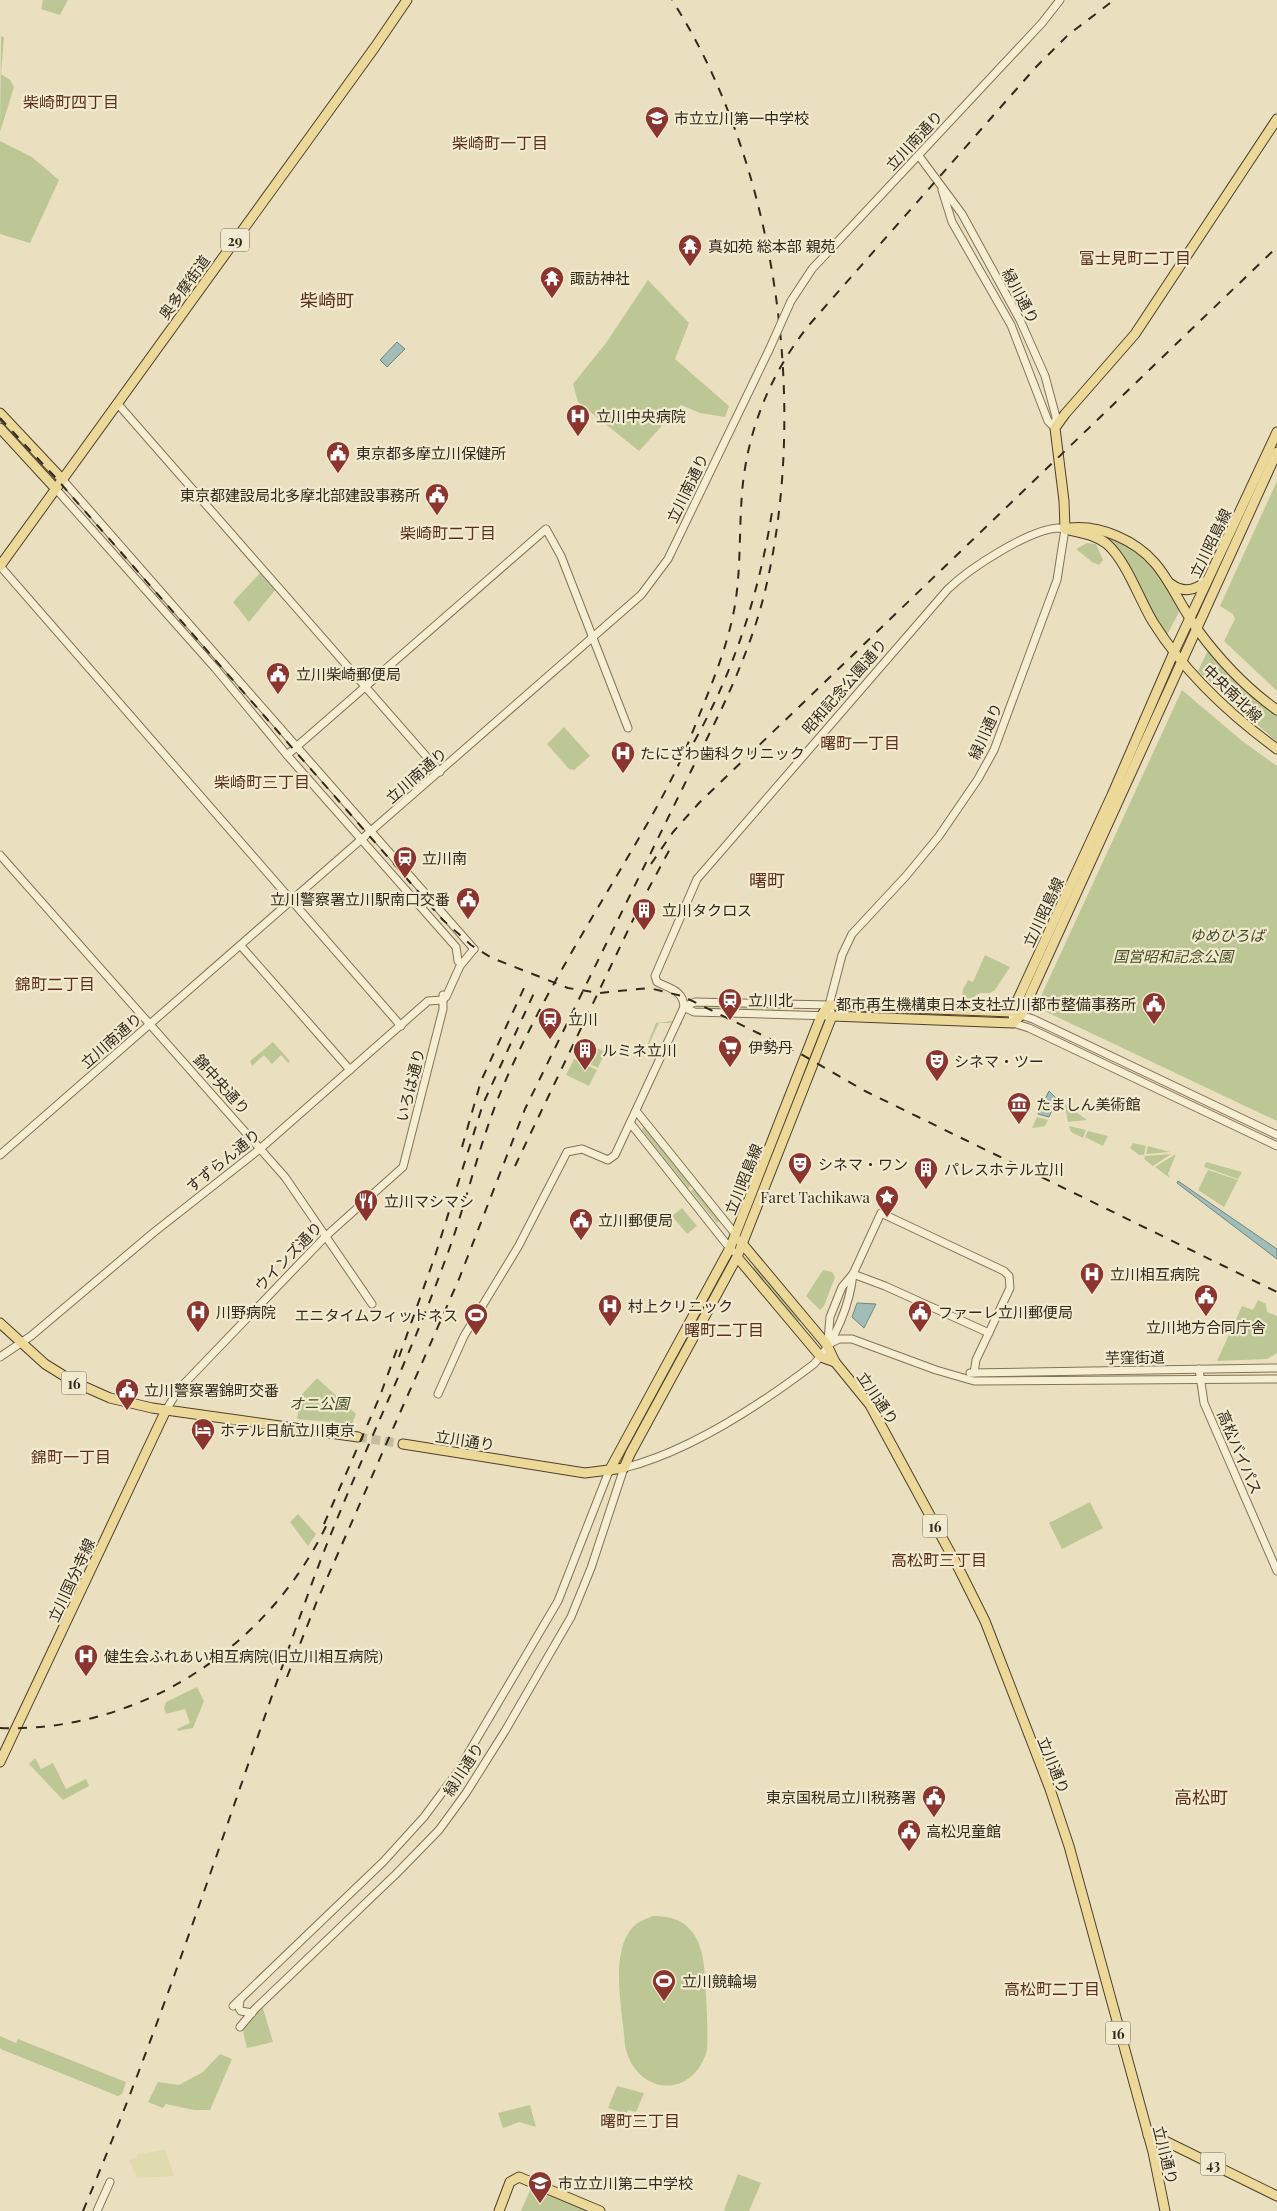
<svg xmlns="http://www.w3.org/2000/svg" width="1277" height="2211" font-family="'Playfair Display','Noto Sans JP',serif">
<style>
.farmland{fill:#dfdbae}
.green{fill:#bdc795}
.water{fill:#a2bcb7;stroke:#6b8984}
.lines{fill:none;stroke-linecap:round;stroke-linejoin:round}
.major-tunnel{stroke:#c5bb9f;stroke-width:9;stroke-dasharray:9 4.5;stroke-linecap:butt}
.minor-casing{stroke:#827259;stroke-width:9}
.major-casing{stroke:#4f402d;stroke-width:11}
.minor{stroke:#f6eed2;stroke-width:7}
.major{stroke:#ecd899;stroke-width:9}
.rail{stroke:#32291d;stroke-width:2;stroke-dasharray:9 9;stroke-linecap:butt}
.minor-bridge-casing{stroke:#827259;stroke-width:9;stroke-linecap:butt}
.minor-bridge{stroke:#f6eed2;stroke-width:7}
.labels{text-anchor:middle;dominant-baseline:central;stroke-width:4.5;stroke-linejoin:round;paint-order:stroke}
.shield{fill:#f2eacf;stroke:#6c6352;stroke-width:1}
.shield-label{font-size:14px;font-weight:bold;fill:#32291d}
.poi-label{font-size:15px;fill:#32291d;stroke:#f2eacf;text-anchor:start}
.street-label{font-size:15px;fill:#32291d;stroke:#f2eacf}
.park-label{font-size:15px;font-style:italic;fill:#404d25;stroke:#f2eacf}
.neighbourhood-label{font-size:16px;fill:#5c301f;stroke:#f2eacf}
.quarter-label{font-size:18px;fill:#5c301f;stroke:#f2eacf}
</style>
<rect width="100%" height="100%" fill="#eae0c0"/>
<path class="farmland" d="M165,2150L174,2176L137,2178L129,2160L136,2159L137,2154Z"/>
<g class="green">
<path d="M43,0H68L60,15L41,9Z"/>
<path d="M1,36L4,37L1,74L10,80L14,87L0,132Z"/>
<path d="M0,141L32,157L59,180L30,243L0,234Z"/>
<path d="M648,280L689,323L675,359L729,406L725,417L700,413L681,405L639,451L578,402L573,384L606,343Z"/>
<path d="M1277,481V691L1224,641L1235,619L1233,614L1220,606Z"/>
<path d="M1096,532C1145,551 1154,567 1180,610L1167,635Z"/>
<path d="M1087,543L1096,544L1103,560L1099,565L1092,562L1076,549Z"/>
<path d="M261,572L276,589L249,622L233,602Z"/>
<path d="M1208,650L1259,702L1277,715V742L1198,671Z"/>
<path d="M1182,690L1241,740L1277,766V1121L1036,1007Z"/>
<path d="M564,727L590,756L574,770L569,769L547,744Z"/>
<path d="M985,955L1010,967L995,990L990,993H980L971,999L962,998L963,989L968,980L973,982Z"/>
<path d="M697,1005L808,1011L697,1007Z"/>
<path d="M839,1009L1008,1017L908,1015Z"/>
<path d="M673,1021L682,1022V1025L677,1023H659L640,1063L656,1023Z"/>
<path d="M820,1030L822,1031L779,1139L778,1138Z"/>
<path d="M582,1041L605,1052L598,1068L575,1057Z"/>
<path d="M273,1042L290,1061L288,1063L281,1055L272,1064L264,1055L252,1066L250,1061Z"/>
<path d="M574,1059L597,1070L589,1086L566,1075Z"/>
<path d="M1064,1103L1087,1120L1068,1122Z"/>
<path d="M1037,1117L1048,1120L1045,1126L1032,1128Z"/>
<path d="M1069,1126L1086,1130L1083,1138L1071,1132Z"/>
<path d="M643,1127L645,1128L691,1186L688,1188L642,1130Z"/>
<path d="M1088,1131L1108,1136L1103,1146L1085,1137Z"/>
<path d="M1133,1143L1146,1146L1144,1155H1139L1130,1148Z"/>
<path d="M1148,1146L1170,1152L1146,1154Z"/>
<path d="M1171,1154L1153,1166L1144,1159L1145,1156Z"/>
<path d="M1176,1154L1168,1174L1170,1178L1155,1167Z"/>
<path d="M1206,1162L1242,1172L1238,1179L1204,1167Z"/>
<path d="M1208,1170L1238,1180L1224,1207L1198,1190Z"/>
<path d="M694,1189L720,1221L717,1223L691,1191Z"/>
<path d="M682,1208L697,1226L687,1234L672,1216Z"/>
<path d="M755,1265L801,1320L798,1322L753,1269Z"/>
<path d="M823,1270L832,1272L835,1277L824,1306L820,1310L806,1296Z"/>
<path d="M1258,1300L1266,1304L1267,1312L1277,1316V1353L1267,1359L1217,1361L1242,1306L1253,1310Z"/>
<path d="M317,1378L356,1414L352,1424L297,1419L299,1408L294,1403Z"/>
<path d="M1090,1502L1103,1528L1062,1549L1049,1523Z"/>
<path d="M298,1514L316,1534L308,1546L290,1522Z"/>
<path d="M197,1687L204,1701L193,1728L178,1731L177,1729L190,1723L185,1709L166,1714L164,1708L166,1702Z"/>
<path d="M35,1758L41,1769L53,1763L66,1789L86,1779L89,1786L63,1800L29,1764Z"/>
<path d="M652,1916C703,1915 705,1957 706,1996C707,2014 708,2032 707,2050C693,2100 636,2096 625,2046C623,2013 609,1955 632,1928C637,1922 646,1919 652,1916Z"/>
<path d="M262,2005L273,2042L247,2048L242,2027Z"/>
<path d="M0,2036L16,2043L18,2039L126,2082L122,2094L118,2096L3,2050L0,2048Z"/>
<path d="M220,2054L232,2059L210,2110H194L166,2104L163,2108L148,2102L158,2082L179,2085L203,2072Z"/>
<path d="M617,2086L644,2093L636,2112L628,2110L626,2114L608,2108Z"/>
<path d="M530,2105L536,2127L519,2122L503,2128L498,2113Z"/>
<path d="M738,2174L761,2183L749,2211H726L724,2210Z"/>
<path d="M531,2188L590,2211H521Z"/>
</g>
<g class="water">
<path d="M397,342L405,349L387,367L380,360Z"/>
<path d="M1049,1091L1057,1099L1049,1117L1038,1114Z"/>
<path d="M1178,1181L1277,1249V1259L1177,1183Z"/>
<path d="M857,1303L876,1304L864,1328L852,1317Z"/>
</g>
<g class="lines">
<path class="major-tunnel" d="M358,1437L403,1444"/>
<g class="minor-casing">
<g id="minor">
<path d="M919,156L962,214L1020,320L1045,376L1056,417L1055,427"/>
<path d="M942,190L952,222L1011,325L1048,421L1055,428"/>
<path d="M791,301L812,269L1042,23L1060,0"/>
<path d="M117,403L440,772"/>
<path d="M62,479L474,949"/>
<path d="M55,488L215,668L287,755L456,947L458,961"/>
<path d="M1058,528L1065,529L1057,580L994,750L978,779L939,836L906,876L852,934L842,955L829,1005L832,1016L694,1012L684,1007C683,990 670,989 657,982L655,976L697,879L948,589C970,568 1028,530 1058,528Z"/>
<path d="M0,566L401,1026"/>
<path d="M287,755L546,529L561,556L628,728"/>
<path d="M0,855L285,1177L372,1304"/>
<path d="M241,946L350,1070"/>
<path d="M637,1112L736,1235"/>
<path d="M631,1124L732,1251"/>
<path d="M1277,1135L1033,1019L1012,1012L1013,1023L1029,1028L1277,1146"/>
<path d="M0,1155L641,595L668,559L769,350"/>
<path d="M853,1274L885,1286L989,1333"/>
<path d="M828,1340L830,1317L842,1287L853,1274L881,1213L1004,1271L1009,1276L1010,1288L976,1360L974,1373"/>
<path d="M827,1345L839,1339H852L936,1370L974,1381L1277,1379"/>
<path d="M0,1357L31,1336L153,1233L261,1148L428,1001L442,1000L446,997L460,966L474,949"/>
<path d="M1199,1369L1204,1403L1277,1571"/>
<path d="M970,1373L1277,1368"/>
<path d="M438,1394L464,1336L518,1247L567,1152L582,1149L608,1160L615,1155L684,1007L695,1002L829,1005"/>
<path d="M166,1410L179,1389L326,1236L403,1167L443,1009V995"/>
<path d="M240,2000L239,2008L241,2011L252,2013"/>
<path d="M233,2006L383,1862L424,1817L456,1774L558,1601L609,1471"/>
<path d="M240,2027L255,2009L396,1874L439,1830L466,1793L505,1731L571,1617L591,1568L624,1468C691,1451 760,1405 814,1364C835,1342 850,1304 853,1274"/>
<path d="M97,2211L110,2182"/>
</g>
</g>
<g class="major-casing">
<g id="major">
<path d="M0,413L62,479"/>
<path d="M0,428L55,488"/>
<path d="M1069,528C1086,526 1101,529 1117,536C1164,556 1170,591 1197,629C1219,659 1246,688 1277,710"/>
<path d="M1065,529L1064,501L1055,428L1065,414L1135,334L1277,119"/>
<path d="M1065,529C1079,533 1095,534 1107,544C1127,562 1139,599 1153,622C1185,673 1229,714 1277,749"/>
<path d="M0,566L375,47L407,0"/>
<path d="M1171,584C1183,593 1195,591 1206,581"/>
<path d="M740,1241L827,1345L835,1362L870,1405L958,1567L985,1621L1050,1789L1069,1846L1153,2152L1165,2211"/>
<path d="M737,1257L821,1357L835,1362"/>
<path d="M0,1323L45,1364L74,1382L110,1398L152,1408L358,1437"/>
<path d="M403,1444L585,1473L624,1468L630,1454L737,1257L832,1016L1013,1023L1021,1015L1277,452"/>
<path d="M609,1471L730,1248L821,1016L829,1005L1012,1012L1112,795L1174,652L1277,432"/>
<path d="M0,1762L166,1410"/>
<path d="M1148,2135L1159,2138L1277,2196"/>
<path d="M499,2211L510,2182L519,2177L600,2211"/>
</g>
</g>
<use href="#minor" class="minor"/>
<use href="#major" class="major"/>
<g class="rail">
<path d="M0,418L55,477L443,920L471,945L492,958L568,988L599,993L649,988L682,996L801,1054L865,1091L1277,1292"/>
<path d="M694,742C736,667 760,590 773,506"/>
<path d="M651,864L673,832L699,803L1277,247"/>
<path d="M462,1147L481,1081L524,988"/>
<path d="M515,1166L643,899L671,847"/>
<path d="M399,1357L435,1256L483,1104L534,993"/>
<path d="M324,1524L380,1396L397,1349"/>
<path d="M287,1677L317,1601L459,1279L525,1109L722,708C740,669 756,630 766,587C809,401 776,162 672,0"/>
<path d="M0,1728C140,1733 271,1646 329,1520"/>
<path d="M83,2211C168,2010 233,1802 307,1597C347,1484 402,1378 443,1266C464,1212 476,1155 497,1101C530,1019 577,943 622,867C646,826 671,785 689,741C706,697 727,652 735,605C741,568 739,531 742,493C747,431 770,374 809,325L1036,67L1068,35L1114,0"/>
</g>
<g class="minor-bridge-casing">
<path id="minor-bridge" d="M769,350L791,301"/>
</g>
<use href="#minor-bridge" class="minor-bridge"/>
</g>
<defs>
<g id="school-pin" transform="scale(1.25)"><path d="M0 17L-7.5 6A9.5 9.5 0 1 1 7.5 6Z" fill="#8c342e" stroke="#f2eacf"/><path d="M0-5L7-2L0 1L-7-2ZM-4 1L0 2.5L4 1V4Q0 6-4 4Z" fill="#fff"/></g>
<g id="temple-pin" transform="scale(1.25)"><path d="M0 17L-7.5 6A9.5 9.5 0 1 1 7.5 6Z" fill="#8c342e" stroke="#f2eacf"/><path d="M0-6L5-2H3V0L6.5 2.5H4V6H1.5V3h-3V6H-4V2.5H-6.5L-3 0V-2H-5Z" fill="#fff"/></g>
<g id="hospital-pin" transform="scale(1.25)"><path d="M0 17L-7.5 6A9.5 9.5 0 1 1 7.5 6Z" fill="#8c342e" stroke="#f2eacf"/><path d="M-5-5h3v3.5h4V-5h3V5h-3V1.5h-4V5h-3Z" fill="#fff"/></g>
<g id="civic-pin" transform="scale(1.25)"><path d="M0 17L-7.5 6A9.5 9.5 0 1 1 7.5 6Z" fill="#8c342e" stroke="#f2eacf"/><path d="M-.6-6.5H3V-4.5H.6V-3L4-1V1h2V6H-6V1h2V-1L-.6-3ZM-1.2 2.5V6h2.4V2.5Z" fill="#fff"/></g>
<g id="station-pin" transform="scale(1.25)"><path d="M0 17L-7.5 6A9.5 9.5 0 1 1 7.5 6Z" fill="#8c342e" stroke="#f2eacf"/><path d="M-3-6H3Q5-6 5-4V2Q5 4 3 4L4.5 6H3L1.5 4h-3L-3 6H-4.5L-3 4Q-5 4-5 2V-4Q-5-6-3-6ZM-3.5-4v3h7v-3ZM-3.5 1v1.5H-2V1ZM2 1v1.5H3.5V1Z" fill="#fff"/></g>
<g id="building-pin" transform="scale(1.25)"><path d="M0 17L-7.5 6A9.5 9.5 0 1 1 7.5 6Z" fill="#8c342e" stroke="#f2eacf"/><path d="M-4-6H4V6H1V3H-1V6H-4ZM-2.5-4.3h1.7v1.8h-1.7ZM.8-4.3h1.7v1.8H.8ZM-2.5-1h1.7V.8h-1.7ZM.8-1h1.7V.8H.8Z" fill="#fff"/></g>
<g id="supermarket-pin" transform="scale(1.25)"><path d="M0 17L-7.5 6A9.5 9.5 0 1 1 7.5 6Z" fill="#8c342e" stroke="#f2eacf"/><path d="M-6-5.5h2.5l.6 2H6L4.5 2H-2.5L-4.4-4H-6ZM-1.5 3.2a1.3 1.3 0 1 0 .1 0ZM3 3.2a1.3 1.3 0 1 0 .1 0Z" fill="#fff"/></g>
<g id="theatre-pin" transform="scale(1.25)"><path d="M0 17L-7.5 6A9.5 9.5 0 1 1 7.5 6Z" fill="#8c342e" stroke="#f2eacf"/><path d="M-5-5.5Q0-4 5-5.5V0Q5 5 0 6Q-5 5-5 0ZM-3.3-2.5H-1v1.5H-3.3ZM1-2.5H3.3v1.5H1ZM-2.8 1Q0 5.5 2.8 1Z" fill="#fff"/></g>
<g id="museum-pin" transform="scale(1.25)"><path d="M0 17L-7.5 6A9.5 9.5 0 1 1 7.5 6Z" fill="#8c342e" stroke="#f2eacf"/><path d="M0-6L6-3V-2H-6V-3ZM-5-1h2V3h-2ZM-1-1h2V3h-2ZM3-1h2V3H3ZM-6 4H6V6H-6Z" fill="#fff"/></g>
<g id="sight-pin" transform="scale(1.25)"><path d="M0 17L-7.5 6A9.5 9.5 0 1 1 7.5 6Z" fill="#8c342e" stroke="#f2eacf"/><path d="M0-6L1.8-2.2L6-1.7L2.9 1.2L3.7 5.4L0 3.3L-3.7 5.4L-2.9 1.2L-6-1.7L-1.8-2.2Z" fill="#fff"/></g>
<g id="restaurant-pin" transform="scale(1.25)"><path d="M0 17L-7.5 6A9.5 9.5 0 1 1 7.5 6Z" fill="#8c342e" stroke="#f2eacf"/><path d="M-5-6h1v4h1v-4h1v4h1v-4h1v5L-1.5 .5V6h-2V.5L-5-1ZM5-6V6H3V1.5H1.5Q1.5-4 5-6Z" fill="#fff"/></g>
<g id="stadium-pin" transform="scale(1.25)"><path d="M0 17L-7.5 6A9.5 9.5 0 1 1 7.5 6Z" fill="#8c342e" stroke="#f2eacf"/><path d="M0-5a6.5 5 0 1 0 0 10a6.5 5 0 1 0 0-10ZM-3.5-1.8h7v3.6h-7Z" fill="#fff"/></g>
<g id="hotel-pin" transform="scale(1.25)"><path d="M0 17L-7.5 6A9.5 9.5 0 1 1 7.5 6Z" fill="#8c342e" stroke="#f2eacf"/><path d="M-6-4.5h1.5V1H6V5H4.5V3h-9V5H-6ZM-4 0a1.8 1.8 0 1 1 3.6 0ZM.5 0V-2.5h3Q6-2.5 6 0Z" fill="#fff"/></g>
</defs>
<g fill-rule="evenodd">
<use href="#school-pin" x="657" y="118"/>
<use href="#temple-pin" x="690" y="246"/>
<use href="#temple-pin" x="552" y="278"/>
<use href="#hospital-pin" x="578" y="416"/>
<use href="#civic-pin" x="338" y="453"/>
<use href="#civic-pin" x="437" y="495"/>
<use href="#civic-pin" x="278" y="674"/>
<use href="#hospital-pin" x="623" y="753"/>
<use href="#station-pin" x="405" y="858"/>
<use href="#civic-pin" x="468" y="899"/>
<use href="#building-pin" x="644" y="910"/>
<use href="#station-pin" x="730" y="1000"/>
<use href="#civic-pin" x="1154" y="1004"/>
<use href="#station-pin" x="550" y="1019"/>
<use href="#supermarket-pin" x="730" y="1047"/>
<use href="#building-pin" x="585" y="1050"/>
<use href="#theatre-pin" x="937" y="1061"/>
<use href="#museum-pin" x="1019" y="1104"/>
<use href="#theatre-pin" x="800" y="1164"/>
<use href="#building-pin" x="926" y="1169"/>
<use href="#sight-pin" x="887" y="1197"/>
<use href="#restaurant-pin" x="366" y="1201"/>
<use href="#civic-pin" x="581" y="1220"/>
<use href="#hospital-pin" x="1092" y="1274"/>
<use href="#civic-pin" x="1206" y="1296"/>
<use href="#hospital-pin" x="610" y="1306"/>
<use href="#hospital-pin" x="198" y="1312"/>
<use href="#civic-pin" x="920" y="1312"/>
<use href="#stadium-pin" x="476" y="1315"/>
<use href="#civic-pin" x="127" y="1390"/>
<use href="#hotel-pin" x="203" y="1430"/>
<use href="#hospital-pin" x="86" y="1656"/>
<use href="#civic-pin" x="934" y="1797"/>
<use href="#civic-pin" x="909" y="1831"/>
<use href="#stadium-pin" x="664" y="1981"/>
<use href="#school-pin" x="540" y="2183"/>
</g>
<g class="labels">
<g class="shield">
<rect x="221" y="228.5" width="28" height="23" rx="4"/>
<rect x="61.5" y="1371.5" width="25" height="23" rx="4"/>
<rect x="922.5" y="1514.5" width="25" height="23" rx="4"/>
<rect x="1105.5" y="2021.5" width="25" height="23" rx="4"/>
<rect x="1200.5" y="2152.5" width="25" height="23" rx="4"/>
</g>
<g class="shield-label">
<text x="235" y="240">29</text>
<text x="74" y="1383">16</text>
<text x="935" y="1526">16</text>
<text x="1118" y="2033">16</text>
<text x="1213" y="2164">43</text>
</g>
<g class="poi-label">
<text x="674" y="118">市立立川第一中学校</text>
<text x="708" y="246">真如苑 総本部 親苑</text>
<text x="570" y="278">諏訪神社</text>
<text x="596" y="416">立川中央病院</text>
<text x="356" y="453">東京都多摩立川保健所</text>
<text x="420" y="495" text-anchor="end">東京都建設局北多摩北部建設事務所</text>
<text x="296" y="674">立川柴崎郵便局</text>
<text x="640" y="753">たにざわ歯科クリニック</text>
<text x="422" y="858">立川南</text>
<text x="450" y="899" text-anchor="end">立川警察署立川駅南口交番</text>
<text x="662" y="910">立川タクロス</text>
<text x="748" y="1000">立川北</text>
<text x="1136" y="1004" text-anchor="end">都市再生機構東日本支社立川都市整備事務所</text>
<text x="568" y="1019">立川</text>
<text x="748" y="1047">伊勢丹</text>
<text x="602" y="1050">ルミネ立川</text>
<text x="954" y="1061">シネマ・ツー</text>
<text x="1036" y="1104">たましん美術館</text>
<text x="818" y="1164">シネマ・ワン</text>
<text x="944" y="1169">パレスホテル立川</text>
<text x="870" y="1197" text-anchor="end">Faret Tachikawa</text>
<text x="384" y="1201">立川マシマシ</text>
<text x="598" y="1220">立川郵便局</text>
<text x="1110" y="1274">立川相互病院</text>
<text x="628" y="1306">村上クリニック</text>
<text x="216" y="1312">川野病院</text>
<text x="938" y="1312">ファーレ立川郵便局</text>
<text x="458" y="1315" text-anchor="end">エニタイムフィットネス</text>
<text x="1206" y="1327" text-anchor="middle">立川地方合同庁舎</text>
<text x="144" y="1390">立川警察署錦町交番</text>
<text x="220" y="1430">ホテル日航立川東京</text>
<text x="104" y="1656">健生会ふれあい相互病院(旧立川相互病院)</text>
<text x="916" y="1797" text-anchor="end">東京国税局立川税務署</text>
<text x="926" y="1831">高松児童館</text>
<text x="682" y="1981">立川競輪場</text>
<text x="558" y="2183">市立立川第二中学校</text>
</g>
<g class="street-label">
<text transform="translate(914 140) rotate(-47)">立川南通り</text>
<text transform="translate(184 287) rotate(-54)">奥多摩街道</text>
<text transform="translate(1021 296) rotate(62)">緑川通り</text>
<text transform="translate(687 488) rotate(-64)">立川南通り</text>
<text transform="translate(1210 543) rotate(-64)">立川昭島線</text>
<text transform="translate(844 686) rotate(-49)">昭和記念公園通り</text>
<text transform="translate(1233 693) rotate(44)">中央南北線</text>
<text transform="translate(985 731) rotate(-66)">緑川通り</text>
<text transform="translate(416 775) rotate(-41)">立川南通り</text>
<text transform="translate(1043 912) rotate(-65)">立川昭島線</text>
<text transform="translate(111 1040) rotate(-41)">立川南通り</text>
<text transform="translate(222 1084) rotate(48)">錦中央通り</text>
<text transform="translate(410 1085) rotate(-76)">いろは通り</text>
<text transform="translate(223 1160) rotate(-39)">すずらん通り</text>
<text transform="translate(743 1179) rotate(-68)">立川昭島線</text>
<text transform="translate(288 1256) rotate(-46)">ウインズ通り</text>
<text transform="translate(1135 1357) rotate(-1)">芋窪街道</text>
<text transform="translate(878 1398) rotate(56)">立川通り</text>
<text transform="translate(465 1440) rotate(9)">立川通り</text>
<text transform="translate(1240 1452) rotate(67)">高松バイパス</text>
<text transform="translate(71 1580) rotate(-65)">立川国分寺線</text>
<text transform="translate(1054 1765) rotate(68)">立川通り</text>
<text transform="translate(463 1769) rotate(-57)">緑川通り</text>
<text transform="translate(1166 2155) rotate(76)">立川通り</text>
</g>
<g class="park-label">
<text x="1227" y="935">ゆめひろば</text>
<text x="1173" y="956">国営昭和記念公園</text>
<text x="319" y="1403">オニ公園</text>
</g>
<g class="neighbourhood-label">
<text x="71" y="101">柴崎町四丁目</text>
<text x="500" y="142">柴崎町一丁目</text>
<text x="1135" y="257">富士見町二丁目</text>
<text x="448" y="532">柴崎町二丁目</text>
<text x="860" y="742">曙町一丁目</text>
<text x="262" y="781">柴崎町三丁目</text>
<text x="55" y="983">錦町二丁目</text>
<text x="724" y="1329">曙町二丁目</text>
<text x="71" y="1456">錦町一丁目</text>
<text x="939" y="1559">高松町三丁目</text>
<text x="1052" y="1988">高松町二丁目</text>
<text x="640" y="2120">曙町三丁目</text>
</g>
<g class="quarter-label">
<text x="327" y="300">柴崎町</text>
<text x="767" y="880">曙町</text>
<text x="1201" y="1797">高松町</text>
</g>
</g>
</svg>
